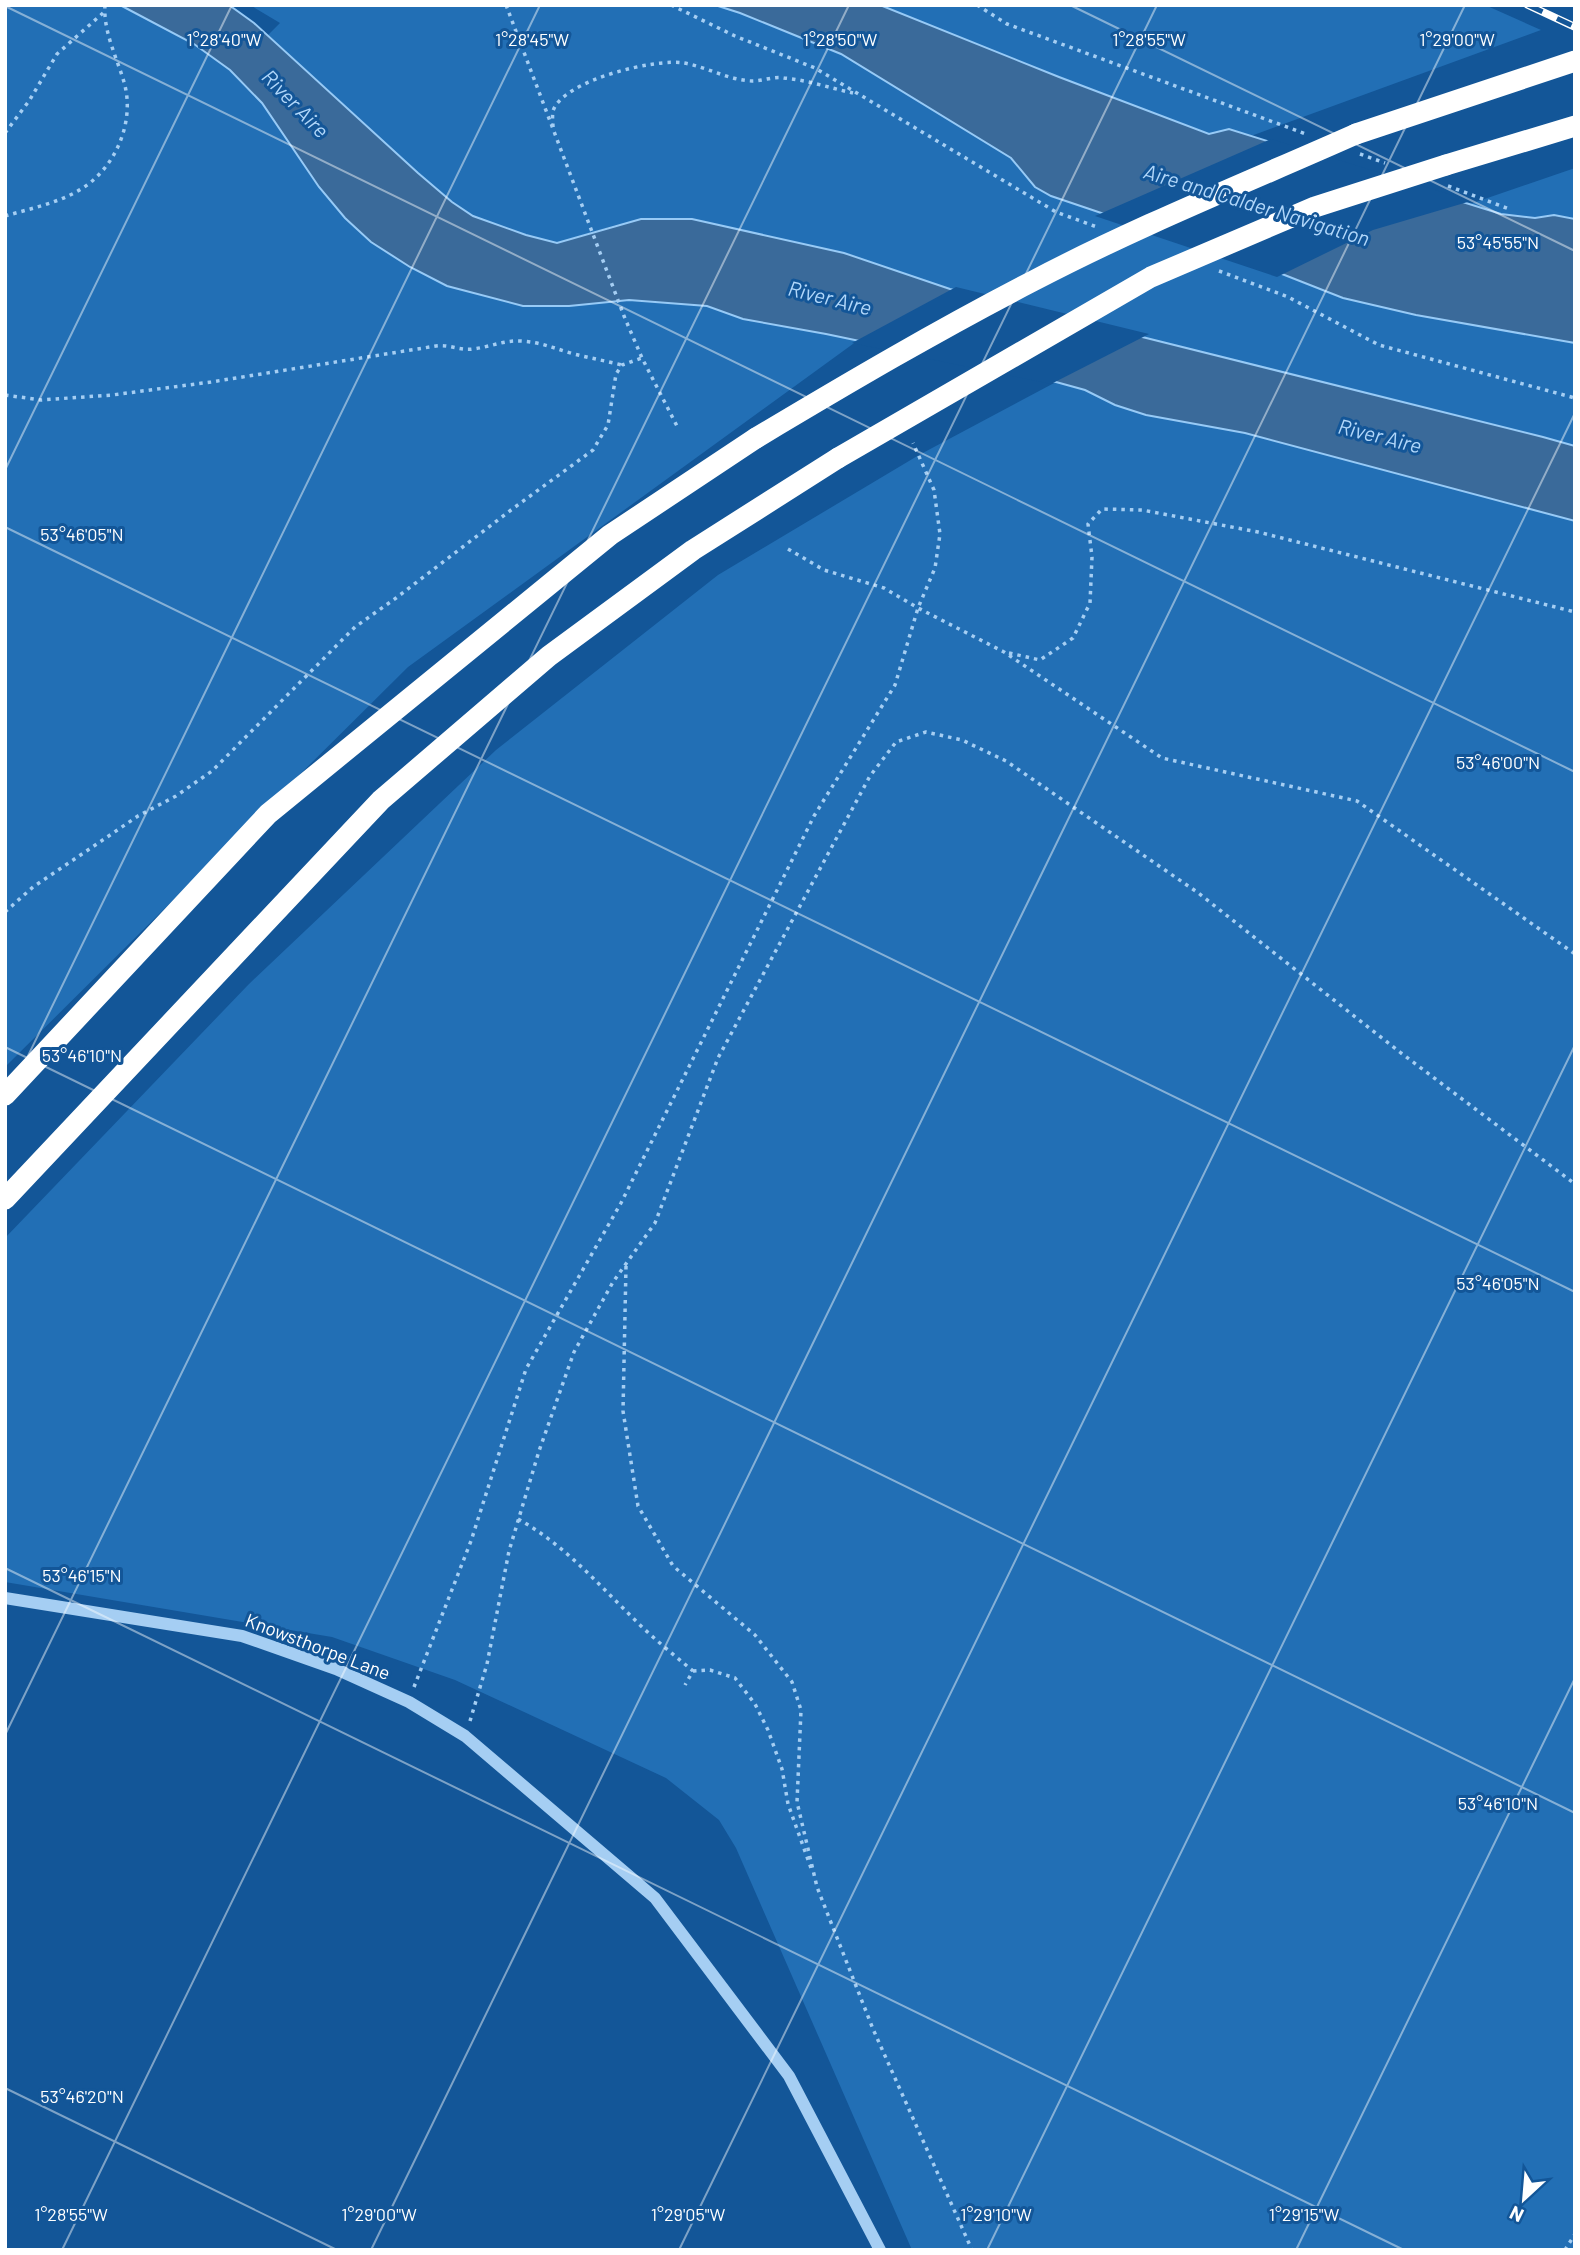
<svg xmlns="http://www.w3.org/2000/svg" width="1580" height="2255" font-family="Barlow,sans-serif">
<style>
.green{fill:#226fb5}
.water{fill:#3a6a9a;stroke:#97caf6;stroke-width:2}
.pier{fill:#135698}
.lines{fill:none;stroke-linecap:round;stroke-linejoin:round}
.path{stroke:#a5cef3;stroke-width:3.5;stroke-dasharray:3.5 5;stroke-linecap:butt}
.minor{stroke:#a5cef3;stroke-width:12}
.highway{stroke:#fff;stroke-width:21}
.rail-casing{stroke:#fff;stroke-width:8}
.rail{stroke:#135698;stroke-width:5;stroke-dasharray:16;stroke-linecap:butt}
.highway-bridge{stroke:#fff;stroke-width:21}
.ticks{fill:none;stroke:#fff;stroke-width:2;stroke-opacity:0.45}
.labels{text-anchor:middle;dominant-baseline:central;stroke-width:6;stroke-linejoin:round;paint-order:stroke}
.street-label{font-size:19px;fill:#fff;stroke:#135698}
.water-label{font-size:21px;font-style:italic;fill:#b1d7fa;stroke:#135698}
.ticks-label{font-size:18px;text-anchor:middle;fill:#fff;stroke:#135698;stroke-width:6;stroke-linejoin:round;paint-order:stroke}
</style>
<rect width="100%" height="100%" fill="#135698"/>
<g class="green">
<path d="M5,5H119L251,73L375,223L857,341L408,667L5,1067Z"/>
<path d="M250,5H715L740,13L841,54L1011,158L1035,187L1051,196L1282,274L1344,298L1416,315L1575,343V446L950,289L844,253L692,219L665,218L616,225L557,243L526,235L473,216L452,202L418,173L268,35L280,23Z"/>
<path d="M880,5H1485L1541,30L1251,136L1229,129L1209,134L1059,77Z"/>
<path d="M1575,168V219L1554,215L1535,218L1501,214L1470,204Z"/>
<path d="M1056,382L1085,390L1115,405L1146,415L1245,433L1575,521V2250H912L736,1848L719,1820L666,1778L455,1680L332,1637L5,1582V1238L249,984L496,750L718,575L919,455Z"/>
</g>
<g class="water">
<path d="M120,5H229L254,23L418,173L452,202L473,216L526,235L557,243L641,219H692L844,253L950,289L1543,437L1575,446V521L1245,433L1146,415L1115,405L1085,390L1056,382L826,334L743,319L707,306L629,300L569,306H523L447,286L410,267L371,242L345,218L319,187L262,103L230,70L194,44Z"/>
<path d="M715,5H880L1059,77L1209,134L1229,129L1501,214L1535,218L1554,215L1575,219V343L1416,315L1343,298L1282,274L1051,196L1035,187L1011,158L841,54L740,13Z"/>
</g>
<g class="pier">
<path d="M1271,139L1471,201L1373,230L1277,277L1095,216Z"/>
<path d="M956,287L1149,334L1051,384L852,343Z"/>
</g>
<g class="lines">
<g class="path">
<path d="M506,5L624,316L642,358L678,428"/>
<path d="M671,5L735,36L815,68L1056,212L1097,227"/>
<path d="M977,5L1007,24L1306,134"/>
<path d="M553,127C553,123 552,116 553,111C563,80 656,58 684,63C707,67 728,80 752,81C763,81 774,76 784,78C807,80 830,88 853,93"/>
<path d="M5,133L29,101L57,54L103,13"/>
<path d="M1360,154L1385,163"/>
<path d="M1448,186L1509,209"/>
<path d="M5,216C29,209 54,204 76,192C114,172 136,123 124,82C117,58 103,31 105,5"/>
<path d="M1219,271L1288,297L1379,345L1575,398"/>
<path d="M5,395L41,400L112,395L211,382L436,346C449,344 460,351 473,349C490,347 504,340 521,341C541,342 556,349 574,354C590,358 606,361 622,365"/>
<path d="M788,549L824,570L884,588L918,608L1004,652L1162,758L1357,801L1575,954"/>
<path d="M1009,653L1040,660L1073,638L1090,603L1092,557L1088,524L1102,509L1142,510L1258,532L1575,612"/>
<path d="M5,912L33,887L91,848L138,816L176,796L212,771L355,627L396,598L511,510L593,450L608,425L616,374L622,365L642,358"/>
<path d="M626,1266L623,1411L638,1506L673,1566L755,1635L792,1682L801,1710L797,1802L817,1887L873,2029L972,2250"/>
<path d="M518,1519C565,1545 599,1585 636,1621C654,1639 674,1655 693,1671L685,1685"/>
<path d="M693,1671L710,1670L735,1678L755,1704L768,1730L782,1769L788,1804L811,1868"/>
<path d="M414,1687L471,1541L526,1369L621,1203L814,816L895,685L918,608L935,568L940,534L934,490L913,443"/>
<path d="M470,1721L487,1664L509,1551L539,1451L574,1352L613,1282L655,1223L718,1058L870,776L896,742L926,732L962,740L1006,761L1197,892L1401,1053L1575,1184"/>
<path d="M1565,2250L1575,2234"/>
</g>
<path class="minor" d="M5,1598L242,1636L336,1669L409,1702L465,1736L655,1898L789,2076L880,2250"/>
<g class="highway">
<path d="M1356,134L1575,61"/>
<path d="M1446,165L1575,126"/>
<path d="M5,1095L268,814L610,535L756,438"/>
<path d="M5,1199L381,800L549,656L693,550L838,458"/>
</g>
<g class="rail-casing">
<path id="rail" d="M1528,5L1575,27"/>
</g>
<use href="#rail" class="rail"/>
<g class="highway-bridge">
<path d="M756,438C848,383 938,330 1033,281C1138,226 1248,182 1356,134"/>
<path d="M838,458L1151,277L1315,207L1446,165"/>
</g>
</g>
<path class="ticks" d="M1070,5L1575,251M5,6L1575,772M5,470L232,5M5,527L1575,1292M5,1047L1575,1813M5,1103L540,5M5,1568L1404,2250M5,1735L849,5M5,2088L337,2250M62,2250L1157,5M371,2250L1465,5M679,2250L1575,413M987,2250L1575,1045M1296,2250L1575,1678"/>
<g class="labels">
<g class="street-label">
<text transform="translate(318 1646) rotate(21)">Knowsthorpe Lane</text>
</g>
<g class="water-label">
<text transform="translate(296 103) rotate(46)">River Aire</text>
<text transform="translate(1257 204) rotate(17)">Aire and Calder Navigation</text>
<text transform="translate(830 297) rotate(14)">River Aire</text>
<text transform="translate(1380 435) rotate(14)">River Aire</text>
</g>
</g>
<g class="ticks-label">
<text x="224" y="46">1°28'40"W</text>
<text x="532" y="46">1°28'45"W</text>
<text x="840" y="46">1°28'50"W</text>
<text x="1149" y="46">1°28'55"W</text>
<text x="1457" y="46">1°29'00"W</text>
<text x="1498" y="249">53°45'55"N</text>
<text x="82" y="541">53°46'05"N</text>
<text x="1498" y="769">53°46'00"N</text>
<text x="82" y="1062">53°46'10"N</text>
<text x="1498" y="1290">53°46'05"N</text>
<text x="82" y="1582">53°46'15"N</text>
<text x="1498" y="1810">53°46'10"N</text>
<text x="82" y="2103">53°46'20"N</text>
<text x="71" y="2221">1°28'55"W</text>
<text x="379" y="2221">1°29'00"W</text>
<text x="688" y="2221">1°29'05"W</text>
<text x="996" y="2221">1°29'10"W</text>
<text x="1304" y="2221">1°29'15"W</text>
</g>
<rect width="1580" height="2255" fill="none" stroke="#ffffff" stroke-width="14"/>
<g transform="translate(1524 2199) rotate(206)" stroke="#135698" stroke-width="5" paint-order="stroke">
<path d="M0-5L12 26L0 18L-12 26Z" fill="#ffffff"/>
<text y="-10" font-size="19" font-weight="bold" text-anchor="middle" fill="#ffffff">N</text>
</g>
</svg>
